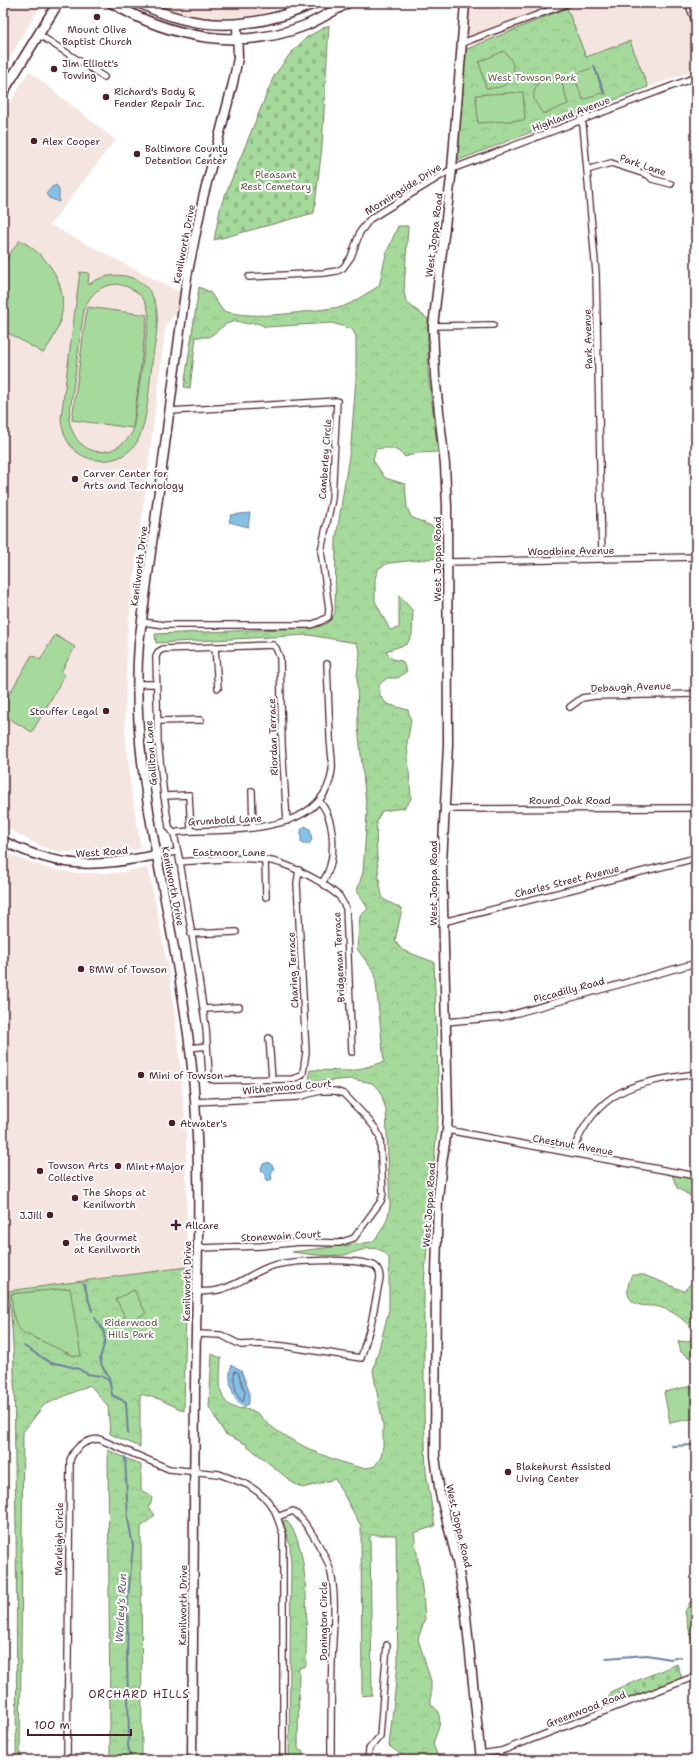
<svg xmlns="http://www.w3.org/2000/svg" width="699" height="1763" font-family="'Shantell Sans',sans-serif">
<style>
.built{fill:#f5e5e0}
.forest{fill:url(#forest-crowns);stroke:#787c64}
.cemetery{fill:url(#cemetery-stones);stroke:#787c64}
.garden{fill:#a6da9c;stroke:#787c64;fill-rule:evenodd}
.water{fill:#85c0e5;stroke:#6d809b}
.lines{fill:none;stroke-linecap:round;stroke-linejoin:round}
.shore{stroke:#625f75;stroke-width:1}
.stream{stroke:#6d809b;stroke-width:2}
.street-casing{stroke:#4a1f2b;stroke-width:8}
.secondary-casing{stroke:#4a1f2b;stroke-width:11}
.primary-casing{stroke:#4a1f2b;stroke-width:12}
.street{stroke:#fff;stroke-width:5.5}
.secondary{stroke:#fff;stroke-width:8}
.primary{stroke:#fff;stroke-width:9}
.poi-dot{fill:#4a1f2b;stroke:#fff;stroke-width:1.5}
.labels{text-anchor:middle;dominant-baseline:central;stroke-width:4;stroke-linejoin:round;paint-order:stroke}
.poi-label{font-size:10px;fill:#4a1f2b;stroke:#fff;text-anchor:start}
.park-label{font-size:10px;fill:#66574d;stroke:#fff}
.street-label{font-size:10px;fill:#4a1f2b;stroke:#fff}
.water-label{font-size:11px;font-style:italic;fill:#5f576c;stroke:#fff}
.neighbourhood-label{font-size:11px;letter-spacing:1px;fill:#4a1f2b;stroke:#fff}
</style>
<defs>
<pattern id="forest-crowns" width="20" height="18" patternUnits="userSpaceOnUse"><rect width="20" height="18" fill="#a6da9c"/><path d="M2 6a3 3 0 1 1 6 0M12 15a3 3 0 1 1 6 0" fill="none" stroke="#90bb87"/></pattern>
<pattern id="cemetery-stones" width="16" height="16" patternUnits="userSpaceOnUse"><rect width="16" height="16" fill="#a6da9c"/><path d="M2 7V4a2 2 0 0 1 4 0v3zM10 15v-3a2 2 0 0 1 4 0v3z" fill="#90bb87"/></pattern>
</defs>
<rect width="100%" height="100%" fill="#fff"/>
<filter id="ink" filterUnits="userSpaceOnUse"><feTurbulence type="fractalNoise" baseFrequency=".025" numOctaves="2"/><feDisplacementMap in="SourceGraphic" scale="8" xChannelSelector="R" yChannelSelector="G"/><feConvolveMatrix kernelMatrix="1 2 1 2 8 2 1 2 1" color-interpolation-filters="sRGB"/></filter>
<g filter="url(#ink)">
<g class="built">
<path d="M3,3H42L3,70Z"/>
<path d="M152,3H291L258,15L217,19L183,14Z"/>
<path d="M469,3H696V70L648,87L630,41L586,57L465,50Z"/>
<path d="M29,71L115,140L50,225L191,298L166,324L127,636L125,728L131,788L141,849L101,854L61,852L42,847L3,826V114Z"/>
<path d="M3,851L21,859L50,869L74,873H116L146,868L149,870L169,973L178,1040L186,1131L187,1267L8,1291L3,1264Z"/>
</g>
<g class="forest">
<path d="M567,8L586,57L630,41L648,87L459,160L457,157L465,50Z"/>
<path d="M398,226H408L404,291L406,302L428,319V372L438,452L418,453L405,457C395,447 390,447 376,449L373,460L385,478L405,484L407,507L411,517L436,528L437,558L389,563L379,568L375,578V601L390,630L399,628V595L413,611L412,635L407,644L386,651L392,659L402,661L407,671L398,678H387L379,685L380,696L387,704L408,710L411,721L407,743L411,799L404,808L382,811C380,815 377,818 377,822C375,840 378,882 383,899L402,909L395,941L402,950L434,962L439,1103L424,1284V1409L426,1472L435,1526L414,1533L423,1595L425,1618L418,1639L431,1681V1704L439,1712L440,1723L433,1744L439,1760H402V1755L389,1746L398,1663L396,1535H370L372,1695L362,1696L361,1526L335,1479L303,1488L293,1483L244,1443L225,1434L209,1407L212,1354L221,1358C221,1371 217,1392 226,1402C234,1411 245,1407 254,1411C261,1415 266,1423 272,1427C294,1444 337,1463 363,1468C367,1468 372,1467 375,1466L381,1457L383,1446V1425L373,1371L389,1310V1258C376,1240 361,1252 344,1255C331,1257 305,1254 292,1252L372,1242C382,1232 388,1220 390,1206L386,1110L380,1090L372,1083L352,1079L309,1082L310,1070L352,1071L384,1062L375,973L357,949L360,916L368,909L357,891L363,872L367,813L358,726L357,676L360,652L356,643L309,635L156,643L155,634L310,628C324,626 328,625 335,613L336,539L351,443L356,379V336L352,329L332,323L266,327L257,323L248,324L236,321L226,324L209,337H196L190,388L184,387L199,287L210,292L223,311C261,321 303,311 342,307L351,303L379,286L386,254Z"/>
<path d="M672,1175L696,1179V1199L677,1188Z"/>
<path d="M696,1256V1360L690,1358L681,1352L678,1341L689,1342L694,1332C685,1320 674,1311 659,1307C652,1305 644,1307 637,1304C624,1299 627,1284 632,1275H644L684,1291L691,1283Z"/>
<path d="M187,1267L184,1411L159,1399L140,1394V1447L110,1434L108,1406L90,1385L44,1405L23,1432L20,1760H16C17,1662 17,1564 15,1466C14,1407 16,1345 8,1291Z"/>
<path d="M108,1450L141,1465V1490L152,1497L151,1503L148,1507L155,1515L141,1527L142,1760H110V1738L108,1736L110,1729Z"/>
<path d="M286,1520C312,1546 306,1630 306,1666L299,1668L298,1749L303,1752L302,1760H289L291,1565L290,1546L283,1521Z"/>
<path d="M696,1600V1660L685,1612L690,1602Z"/>
</g>
<g class="cemetery">
<path d="M329,25L322,147L314,213L214,240L221,205L274,76L290,54L307,37Z"/>
<path d="M677,1664L682,1678L608,1707L609,1696L612,1691Z"/>
</g>
<g class="garden">
<path d="M504,51C523,70 513,90 486,88L479,62Z"/>
<path d="M594,67L603,92L583,100L574,75Z"/>
<path d="M552,76L560,77L568,104L543,114C532,98 530,95 541,79Z"/>
<path d="M523,92L525,120L478,123L476,95Z"/>
<path d="M20,240C65,266 77,311 43,353L3,330V263Z"/>
<path d="M80,272L89,273L88,285C112,267 149,274 156,306C160,324 154,345 152,363C149,385 148,419 139,438C135,448 125,456 114,459C106,461 96,461 88,458C70,452 62,435 61,418ZM116,284C135,287 147,297 149,316L133,431C114,463 75,457 69,419L84,309C91,293 99,286 116,284Z"/>
<path d="M87,307L147,315L133,428L72,420Z"/>
<path d="M55,635L75,647L61,672L65,675L32,732L3,715V705L32,655L40,660Z"/>
<path d="M70,1288L81,1356H74L22,1332C12,1322 13,1308 11,1294Z"/>
<path d="M134,1290L146,1313L128,1323L116,1299Z"/>
<path d="M696,1385V1418L670,1423L664,1392Z"/>
</g>
<g class="water">
<path d="M56,185L59,189V202L49,198L46,194L52,187Z"/>
<path d="M250,513L248,527L229,522L231,515Z"/>
<path d="M305,826L310,829L312,839L310,843L306,845L301,842V830Z"/>
<path d="M269,1162L274,1168L271,1174L272,1179L268,1181L265,1179L266,1175L262,1172L261,1168L263,1164Z"/>
<path d="M232,1365L241,1370L249,1391V1403L244,1407C233,1403 226,1375 232,1365Z"/>
</g>
<g class="lines">
<path class="shore" d="M235,1371L238,1372L245,1392L243,1402C236,1398 232,1378 235,1371Z"/>
<g class="stream">
<path d="M594,66L605,94"/>
<path d="M84,1284L92,1311"/>
<path d="M95,1318L104,1332L105,1341L100,1358L102,1366L109,1378L112,1395L126,1402L128,1434"/>
<path d="M24,1346L51,1363L60,1364L79,1369L87,1374L101,1376L110,1381"/>
<path d="M672,1446L696,1445"/>
<path d="M125,1457L128,1519L133,1546L128,1599L127,1660L129,1735L128,1745L131,1760"/>
<path d="M695,1651H696"/>
<path d="M606,1658L647,1655L670,1659L681,1657"/>
</g>
<g class="street-casing">
<g id="street">
<path d="M688,3L696,23"/>
<path d="M38,34L104,77"/>
<path d="M462,43L569,3"/>
<path d="M580,120L583,125L596,273L602,559"/>
<path d="M587,170L611,163L648,175L652,179L671,184"/>
<path d="M249,277L324,273L337,271L343,268L351,257L360,232L370,219L452,169L696,77"/>
<path d="M433,326L493,325"/>
<path d="M447,562L696,557"/>
<path d="M142,622L165,625H311L321,621L328,617L329,609L321,551L332,499L337,401L170,411"/>
<path d="M215,647L218,688"/>
<path d="M137,684H156"/>
<path d="M570,707L582,698L595,696L696,694"/>
<path d="M157,721L201,720"/>
<path d="M252,791L253,828"/>
<path d="M164,796L189,795L191,831"/>
<path d="M320,802C336,821 337,863 322,883L339,896L346,908L352,1052"/>
<path d="M445,809L696,808"/>
<path d="M287,821L282,745L280,658L276,648L273,645L163,649L158,652L156,657L158,742L164,796L169,827L174,834L180,862L196,959L206,1028L209,1074L211,1079L214,1080L292,1079L301,1076L303,1073L306,1052L297,883L299,870"/>
<path d="M174,834L178,832C228,828 324,838 332,770C333,759 330,747 330,736C329,712 328,688 327,664"/>
<path d="M157,855L177,852"/>
<path d="M265,860L266,897"/>
<path d="M180,862C209,860 253,855 280,863C295,868 308,875 322,883"/>
<path d="M443,922L696,858"/>
<path d="M191,934L236,932"/>
<path d="M204,1009L239,1007"/>
<path d="M445,1022L503,1017L696,963"/>
<path d="M269,1038L272,1079"/>
<path d="M190,1048L207,1046"/>
<path d="M195,1102L298,1097L320,1091H335L344,1094L366,1117L376,1129L380,1138L383,1194L381,1201L354,1238L339,1243L300,1242L261,1246L198,1248"/>
<path d="M447,1130L696,1176"/>
<path d="M572,1153C596,1089 635,1082 696,1074"/>
<path d="M197,1334L221,1335L241,1345L258,1344L284,1346L361,1358L371,1324L380,1278C380,1273 378,1267 373,1265C352,1258 296,1260 275,1265C255,1270 241,1284 222,1289C214,1292 205,1291 197,1292"/>
<path d="M277,1517L293,1511C306,1520 328,1558 331,1573C337,1599 333,1632 332,1659C331,1693 331,1726 331,1760"/>
<path d="M480,1754L501,1751L530,1740L696,1676"/>
<path d="M67,1760L70,1460C75,1447 85,1440 99,1439L169,1469L219,1474L248,1485L258,1492L267,1500L275,1511L283,1534V1760"/>
<path d="M368,1760L369,1749L380,1736L387,1645"/>
</g>
</g>
<g class="secondary-casing">
<g id="secondary">
<path d="M465,3L452,169L433,326L435,376L445,465L447,507L448,745L442,864L448,1114L447,1130L442,1163L438,1198L436,1275L435,1456L440,1494L457,1561L465,1607L481,1760"/>
<path d="M3,841C62,870 94,867 157,855"/>
<path d="M192,1760C193,1636 194,1512 195,1388C196,1292 202,1196 195,1101C190,1031 177,963 164,894C148,810 132,730 139,643L187,277L203,198L233,83L238,58L237,25"/>
</g>
</g>
<g class="primary-casing">
<g id="primary">
<path d="M112,3C170,38 240,51 304,26C319,20 333,11 347,3"/>
<path d="M140,3C198,33 256,30 315,3"/>
<path d="M3,92L58,3"/>
</g>
</g>
<use href="#street" class="street"/>
<use href="#secondary" class="secondary"/>
<use href="#primary" class="primary"/>
</g>
</g>
<g class="poi-dot">
<circle cx="97" cy="17" r="4"/>
<circle cx="54" cy="69" r="4"/>
<circle cx="106" cy="97" r="4"/>
<circle cx="34" cy="141" r="4"/>
<circle cx="137" cy="154" r="4"/>
<circle cx="75" cy="479" r="4"/>
<circle cx="106" cy="711" r="4"/>
<circle cx="81" cy="969" r="4"/>
<circle cx="141" cy="1075" r="4"/>
<circle cx="172" cy="1123" r="4"/>
<circle cx="118" cy="1166" r="4"/>
<circle cx="40" cy="1171" r="4"/>
<circle cx="75" cy="1198" r="4"/>
<circle cx="50" cy="1215" r="4"/>
<path d="M174 1219h4v4h4v4h-4v4h-4v-4h-4v-4h4z"/>
<circle cx="66" cy="1243" r="4"/>
<circle cx="508" cy="1472" r="4"/>
</g>
<g class="labels">
<g class="poi-label">
<text x="97" y="29" text-anchor="middle">Mount Olive<tspan x="97" dy="12">Baptist Church</tspan></text>
<text x="62" y="63">Jim Elliott's<tspan x="62" dy="12">Towing</tspan></text>
<text x="114" y="91">Richard's Body &amp;<tspan x="114" dy="12">Fender Repair Inc.</tspan></text>
<text x="42" y="141">Alex Cooper</text>
<text x="145" y="148">Baltimore County<tspan x="145" dy="12">Detention Center</tspan></text>
<text x="83" y="473">Carver Center for<tspan x="83" dy="12">Arts and Technology</tspan></text>
<text x="98" y="711" text-anchor="end">Stouffer Legal</text>
<text x="89" y="969">BMW of Towson</text>
<text x="149" y="1075">Mini of Towson</text>
<text x="180" y="1123">Atwater's</text>
<text x="48" y="1165">Towson Arts<tspan x="48" dy="12">Collective</tspan></text>
<text x="126" y="1166">Mint+Major</text>
<text x="83" y="1192">The Shops at<tspan x="83" dy="12">Kenilworth</tspan></text>
<text x="42" y="1215" text-anchor="end">J.Jill</text>
<text x="185" y="1225">Allcare</text>
<text x="74" y="1237">The Gourmet<tspan x="74" dy="12">at Kenilworth</tspan></text>
<text x="516" y="1466">Blakehurst Assisted<tspan x="516" dy="12">Living Center</tspan></text>
</g>
<g class="park-label">
<text x="532" y="77">West Towson Park</text>
<text x="276" y="174">Pleasant<tspan x="276" dy="12">Rest Cemetary</tspan></text>
<text x="131" y="1322">Riderwood<tspan x="131" dy="12">Hills Park</tspan></text>
</g>
<g class="street-label">
<text transform="translate(571 114) rotate(-21)">Highland Avenue</text>
<text transform="translate(643 165) rotate(19)">Park Lane</text>
<text transform="translate(403 189) rotate(-32)">Morningside Drive</text>
<text transform="translate(434 235) rotate(-83)">West Joppa Road</text>
<text transform="translate(184 244) rotate(-79)">Kenilworth Drive</text>
<text transform="translate(588 339) rotate(-92)">Park Avenue</text>
<text transform="translate(325 459) rotate(-86)">Camberley Circle</text>
<text transform="translate(571 551) rotate(-1)">Woodbine Avenue</text>
<text transform="translate(437 559) rotate(-90)">West Joppa Road</text>
<text transform="translate(139 566) rotate(-83)">Kenilworth Drive</text>
<text transform="translate(631 687) rotate(-2)">Debaugh Avenue</text>
<text transform="translate(273 737) rotate(-92)">Riordan Terrace</text>
<text transform="translate(151 753) rotate(-94)">Galliton Lane</text>
<text x="570" y="800">Round Oak Road</text>
<text transform="translate(225 820) rotate(-3)">Grumbold Lane</text>
<text transform="translate(102 852) rotate(-4)">West Road</text>
<text x="229" y="852">Eastmoor Lane</text>
<text transform="translate(567 881) rotate(-14)">Charles Street Avenue</text>
<text transform="translate(433 883) rotate(-90)">West Joppa Road</text>
<text transform="translate(173 886) rotate(79)">Kenilworth Drive</text>
<text transform="translate(339 957) rotate(-93)">Bridgeman Terrace</text>
<text transform="translate(293 970) rotate(-93)">Charing Terrace</text>
<text transform="translate(569 990) rotate(-15)">Piccadilly Road</text>
<text transform="translate(287 1087) rotate(-5)">Witherwood Court</text>
<text transform="translate(573 1145) rotate(10)">Chestnut Avenue</text>
<text transform="translate(429 1205) rotate(-86)">West Joppa Road</text>
<text transform="translate(281 1236) rotate(-3)">Stonewain Court</text>
<text transform="translate(187 1281) rotate(-89)">Kenilworth Drive</text>
<text transform="translate(459 1526) rotate(77)">West Joppa Road</text>
<text transform="translate(59 1539) rotate(-89)">Marleigh Circle</text>
<text transform="translate(183 1605) rotate(-89)">Kenilworth Drive</text>
<text transform="translate(323 1621) rotate(-90)">Donington Circle</text>
<text transform="translate(586 1709) rotate(-21)">Greenwood Road</text>
</g>
<g class="water-label">
<text transform="translate(121 1608) rotate(-87)">Worley's Run</text>
</g>
<g class="neighbourhood-label">
<text x="139" y="1694">ORCHARD HILLS</text>
</g>
</g>
<rect width="699" height="1763" fill="none" stroke="#fff" stroke-width="16"/>
<rect x="8" y="8" width="683" height="1747" fill="none" stroke="#4a1f2b" stroke-width="1.5" filter="url(#ink)"/>
<path d="M28 1729v6h103v-6" fill="none" stroke="#4a1f2b" stroke-width="2"/>
<text x="34" y="1729" font-size="12" fill="#4a1f2b" stroke="#ffffff" stroke-width="3" paint-order="stroke">100 m</text>
</svg>
